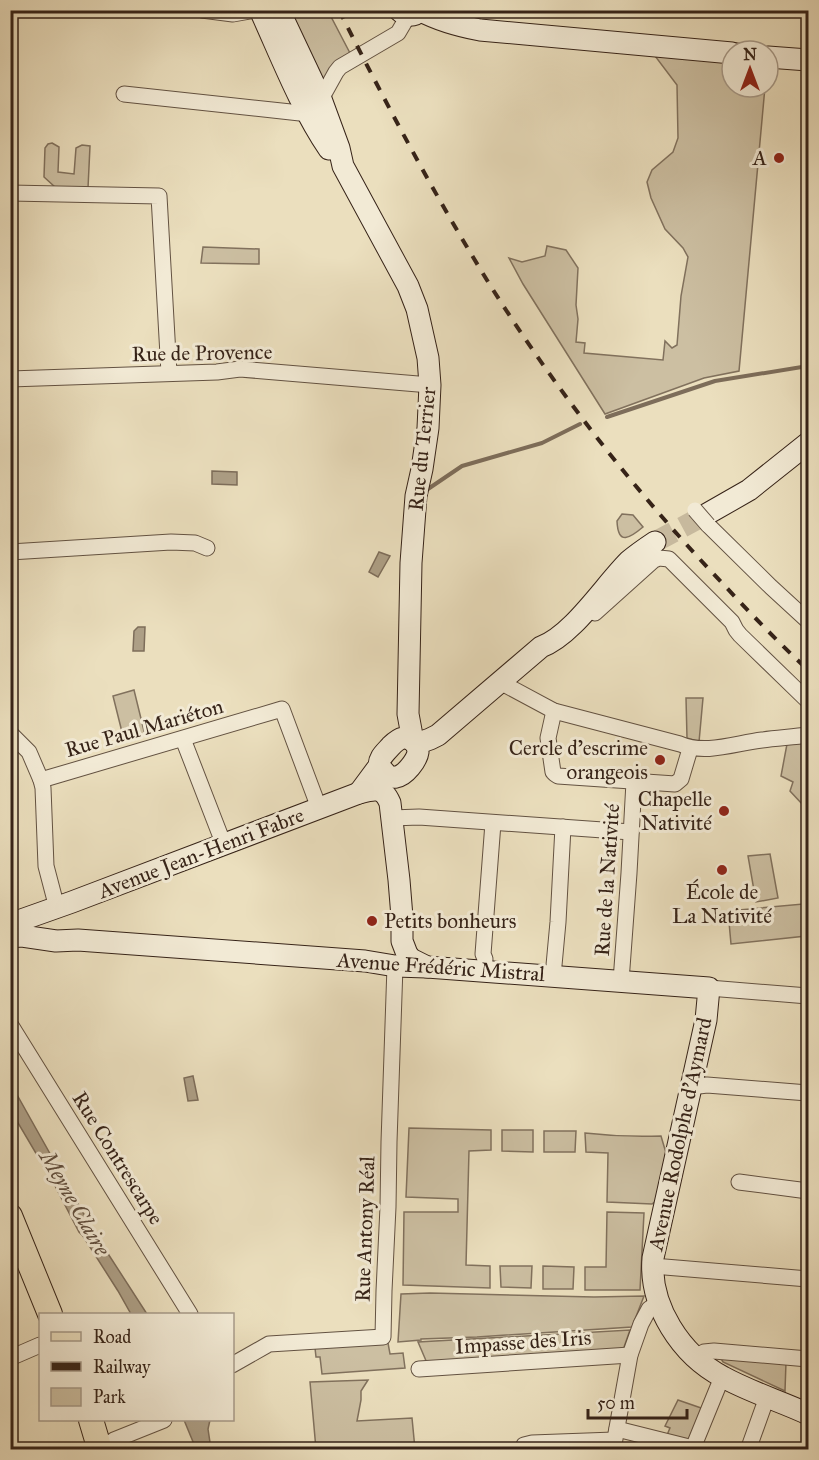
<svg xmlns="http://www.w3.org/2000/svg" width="819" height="1460" font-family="'IM FELL Great Primer',serif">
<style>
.green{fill:#ccbfa2;stroke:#81715d;stroke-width:1.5}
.water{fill:#ad9f86;stroke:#7d6d5a;stroke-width:1.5}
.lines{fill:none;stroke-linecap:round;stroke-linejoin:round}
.stream{stroke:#7d6d5a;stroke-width:4}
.secondary-tunnel{stroke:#c7b99d;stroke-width:21;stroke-dasharray:21 10;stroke-linecap:butt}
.street-casing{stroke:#635242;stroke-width:17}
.secondary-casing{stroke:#362318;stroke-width:23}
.primary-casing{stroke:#362318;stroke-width:26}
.street{stroke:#f2ead5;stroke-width:15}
.secondary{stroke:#f2ead5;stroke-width:21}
.primary{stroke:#ebdfbe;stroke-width:24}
.rail{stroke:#362318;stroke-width:4;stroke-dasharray:10 10;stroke-linecap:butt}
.street-bridge-casing{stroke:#635242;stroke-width:17;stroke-linecap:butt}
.street-bridge{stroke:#f2ead5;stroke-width:15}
.poi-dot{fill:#8f2418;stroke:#f2ead5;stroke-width:2}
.labels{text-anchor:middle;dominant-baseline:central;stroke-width:6;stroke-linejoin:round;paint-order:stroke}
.poi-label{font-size:21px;fill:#362318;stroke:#f2ead5;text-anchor:end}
.street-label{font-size:21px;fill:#362318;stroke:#f2ead5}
.water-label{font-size:22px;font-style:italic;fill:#604e3e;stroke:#f2ead5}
</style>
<rect width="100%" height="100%" fill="#ebdfbe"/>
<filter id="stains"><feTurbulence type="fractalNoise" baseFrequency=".00333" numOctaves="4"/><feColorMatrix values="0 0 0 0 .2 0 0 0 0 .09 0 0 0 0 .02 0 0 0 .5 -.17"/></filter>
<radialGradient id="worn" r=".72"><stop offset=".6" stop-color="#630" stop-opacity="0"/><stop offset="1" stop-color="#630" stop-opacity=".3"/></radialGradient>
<g class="green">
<path d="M285,11H328L351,55L325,78L319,80Z"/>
<path d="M655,56L732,62V87H765L739,371L704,378L605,414L523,284L509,258L522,262L545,256L547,246L566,250L578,268L576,305L578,319L576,342L585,343L584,353L663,360L665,341L672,348L677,345L681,296L688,257L683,248L665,229L651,198L647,182L652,170L673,152L678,138L677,85Z"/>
<path d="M52,143L59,147L58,172L74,174L76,148L82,145L90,146L88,188L55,187L44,177L45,148L48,144Z"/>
<path d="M203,247L259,249V264L201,263Z"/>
<path d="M622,514L633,515L643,527C630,538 618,546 617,521Z"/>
<path d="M134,690L145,735L124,740L113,696Z"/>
<path d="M686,698H703L699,742L687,738Z"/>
<path d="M808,742V805H803L790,791L793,782L781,776L787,744Z"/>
<path d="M770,854L778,898L756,902L748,856Z"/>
<path d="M803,904L806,936L731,944L728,911Z"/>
<path d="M409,1128L491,1130V1150L469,1151L466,1265L490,1266V1288L403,1285L404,1212H458V1199L406,1197Z"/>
<path d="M502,1130H533V1152L502,1151Z"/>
<path d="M544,1131H576L575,1152H544Z"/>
<path d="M585,1133C611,1136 635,1137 661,1136L666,1153L658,1189L657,1200L652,1204L607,1202L608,1153L586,1152Z"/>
<path d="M607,1212L644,1213L640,1290H585V1267H606Z"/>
<path d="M500,1266H532L531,1288L501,1287Z"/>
<path d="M543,1266L574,1267L573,1289H543Z"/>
<path d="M430,1293L594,1297L644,1296L632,1327L477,1337L421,1339V1340L398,1342L401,1294Z"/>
<path d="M630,1330L623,1350L427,1363L418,1342Z"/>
<path d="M388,1343L390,1354L403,1353L405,1368L322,1374L320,1357H316L315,1348Z"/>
<path d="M720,1357L786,1362L785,1391L723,1362Z"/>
<path d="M368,1380L361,1391V1400L357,1421L412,1418L415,1449H316L310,1382Z"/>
<path d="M678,1400L704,1409L689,1442L667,1435L670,1428L665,1426Z"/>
</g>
<g class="water">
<path d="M212,471L237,472V485L212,484Z"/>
<path d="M379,552L390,556L378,577L369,572Z"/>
<path d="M138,627H145L144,651H133L134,631Z"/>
<path d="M193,1076L198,1100L188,1101L184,1078Z"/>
<path d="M11,1084L94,1232L147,1314H131L118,1291L83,1236L79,1232L53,1182L11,1111Z"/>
<path d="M184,1420H210L208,1429L211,1449H196Z"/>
</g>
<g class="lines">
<g class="stream">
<path d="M733,44L760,46"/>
<path d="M607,417L715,381L808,366"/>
<path d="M428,489L462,466L542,443L580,424"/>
</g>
<path class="secondary-tunnel" d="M655,542L707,514"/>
<g class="street-casing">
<g id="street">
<path d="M202,10L233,14L255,10"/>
<path d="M124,94L300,113L321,99L336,72L340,67L398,33L408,16"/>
<path d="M10,193L159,196L169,373"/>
<path d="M10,379L217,372L240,369L430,385"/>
<path d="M708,525L771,587L808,621"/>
<path d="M10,552L171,542L195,543L207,548"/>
<path d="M595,613L654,560L659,558L669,559L732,622L736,630L740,635L808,701"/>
<path d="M500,682L554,711L680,744C705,755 736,743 762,740C777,738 793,737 808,735"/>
<path d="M554,711L548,738L553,772L555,774L558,776L675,784L681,779L690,749"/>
<path d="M10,733L29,752L41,780L43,788L46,866L57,908"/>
<path d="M183,739L224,845"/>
<path d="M41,780L282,709L319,808"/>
<path d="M392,818L419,817L631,832"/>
<path d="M484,971L485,959L483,954L493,823"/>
<path d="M553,976L558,922L563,827"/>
<path d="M621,981L629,873L634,782"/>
<path d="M709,988L808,996"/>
<path d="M10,1024L190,1314"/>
<path d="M691,1087L707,1085L808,1093"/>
<path d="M739,1182L808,1191"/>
<path d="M653,1266L808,1279"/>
<path d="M694,1357L704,1352L714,1351L808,1359"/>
<path d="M10,1358L40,1345"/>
<path d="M232,1365L269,1344L383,1337L384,1291L388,1207L389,1142L395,966"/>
<path d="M419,1369L630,1355"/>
<path d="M617,1429L693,1448L722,1377"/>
<path d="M98,1450L114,1440L164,1420"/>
<path d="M523,1450L524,1445L532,1443L614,1440"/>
<path d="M613,1450L630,1355L641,1324L649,1309L659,1302"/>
<path d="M748,1450L767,1397"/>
</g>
</g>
<g class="secondary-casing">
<g id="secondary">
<path d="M260,10C281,56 301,108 329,149"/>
<path d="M279,10L321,99L339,148L343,166L408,286L417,309L428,358L430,385L428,428L422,469L416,496L411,563L408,714L413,741"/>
<path d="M399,10C406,17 414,17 421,10"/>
<path d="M421,11C440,21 459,26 480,30L732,53"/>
<path d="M768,57L808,60"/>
<path d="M707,514L749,490L808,443"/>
<path d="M416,744L430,739L438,735L541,647C573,635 604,586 629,561C637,554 646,548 655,542"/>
<path d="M359,793L379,766C379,757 385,753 391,746C394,743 398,739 403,738C411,737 418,744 418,752C417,760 405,776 396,777C392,778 391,777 387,775L379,766"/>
<path d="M10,924L72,902L359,793C374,789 383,786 390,803L399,880L402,917V941L407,954L411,959L427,967"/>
<path d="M10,937L22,936L56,941L78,940L365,961L395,966L427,967L709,988L706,1020L653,1258C649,1306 681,1355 723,1377C750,1392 780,1401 808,1414"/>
</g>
</g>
<g class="primary-casing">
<g id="primary">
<path d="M10,1216L50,1314"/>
<path d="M91,1420L100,1450"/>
</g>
</g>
<use href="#street" class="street"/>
<use href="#secondary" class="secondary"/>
<use href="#primary" class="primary"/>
<path class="rail" d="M339,10C386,104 435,196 490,285C558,393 637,494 725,586C752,615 779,643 808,670"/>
<g class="street-bridge-casing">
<path id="street-bridge" d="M695,510L708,525"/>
</g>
<use href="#street-bridge" class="street-bridge"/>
</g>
<g class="poi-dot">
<circle cx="779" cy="158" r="6"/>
<circle cx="660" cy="760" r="6"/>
<circle cx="724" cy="811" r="6"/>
<circle cx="722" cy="870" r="6"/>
<circle cx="372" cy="921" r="6"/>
</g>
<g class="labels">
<g class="poi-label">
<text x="767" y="158">A</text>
<text x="648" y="748">Cercle d'escrime<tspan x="648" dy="24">orangeois</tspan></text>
<text x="712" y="799">Chapelle<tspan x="712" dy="24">Nativité</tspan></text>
<text x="722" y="892" text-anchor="middle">École de<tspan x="722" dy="24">La Nativité</tspan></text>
<text x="384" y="921" text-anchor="start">Petits bonheurs</text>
</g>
<g class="street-label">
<text transform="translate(202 353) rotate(-1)">Rue de Provence</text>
<text transform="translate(422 449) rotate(-84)">Rue du Terrier</text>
<text transform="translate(144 728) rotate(-16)">Rue Paul Mariéton</text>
<text transform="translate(201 853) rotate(-21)">Avenue Jean-Henri Fabre</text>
<text transform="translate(607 880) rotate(-86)">Rue de la Nativité</text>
<text transform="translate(441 967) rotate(4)">Avenue Frédéric Mistral</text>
<text transform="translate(680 1134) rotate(-78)">Avenue Rodolphe d'Aymard</text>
<text transform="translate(118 1158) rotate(58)">Rue Contrescarpe</text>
<text transform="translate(365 1229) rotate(-88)">Rue Antony Réal</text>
<text transform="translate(523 1342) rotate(-4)">Impasse des Iris</text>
</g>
<g class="water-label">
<text transform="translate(75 1203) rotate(60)">Meyne Claire</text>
</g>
</g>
<rect width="819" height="1460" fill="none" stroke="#ebdfbe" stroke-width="36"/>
<rect x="12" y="12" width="795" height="1436" fill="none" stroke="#362318" stroke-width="3"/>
<rect x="18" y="18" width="783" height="1424" fill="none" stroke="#362318" stroke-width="1.5"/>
<rect x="39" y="1313" width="195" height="108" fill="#f2ead5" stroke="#a79a89" stroke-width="1.5"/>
<rect x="51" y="1332" width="30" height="9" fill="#ebdfbe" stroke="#a79a89" stroke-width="1.5"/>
<text x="93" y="1343" font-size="18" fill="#362318">Road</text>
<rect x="51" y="1362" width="30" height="9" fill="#362318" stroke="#a79a89" stroke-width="1.5"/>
<text x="93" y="1373" font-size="18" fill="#362318">Railway</text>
<rect x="51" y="1388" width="30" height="18" fill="#ccbfa2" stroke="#a79a89" stroke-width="1.5"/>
<text x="93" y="1403" font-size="18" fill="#362318">Park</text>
<g transform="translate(750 69)"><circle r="28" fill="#f2ead5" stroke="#a79a89" stroke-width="1.5"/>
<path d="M0-4.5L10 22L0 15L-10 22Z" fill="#8f2418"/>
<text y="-9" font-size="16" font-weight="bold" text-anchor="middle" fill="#362318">N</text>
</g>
<path d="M588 1409v9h99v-9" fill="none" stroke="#362318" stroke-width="3"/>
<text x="597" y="1409" font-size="18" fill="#362318" stroke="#f2ead5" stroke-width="4.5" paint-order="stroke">50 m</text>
<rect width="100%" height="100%" filter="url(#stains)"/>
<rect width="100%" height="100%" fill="url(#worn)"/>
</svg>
